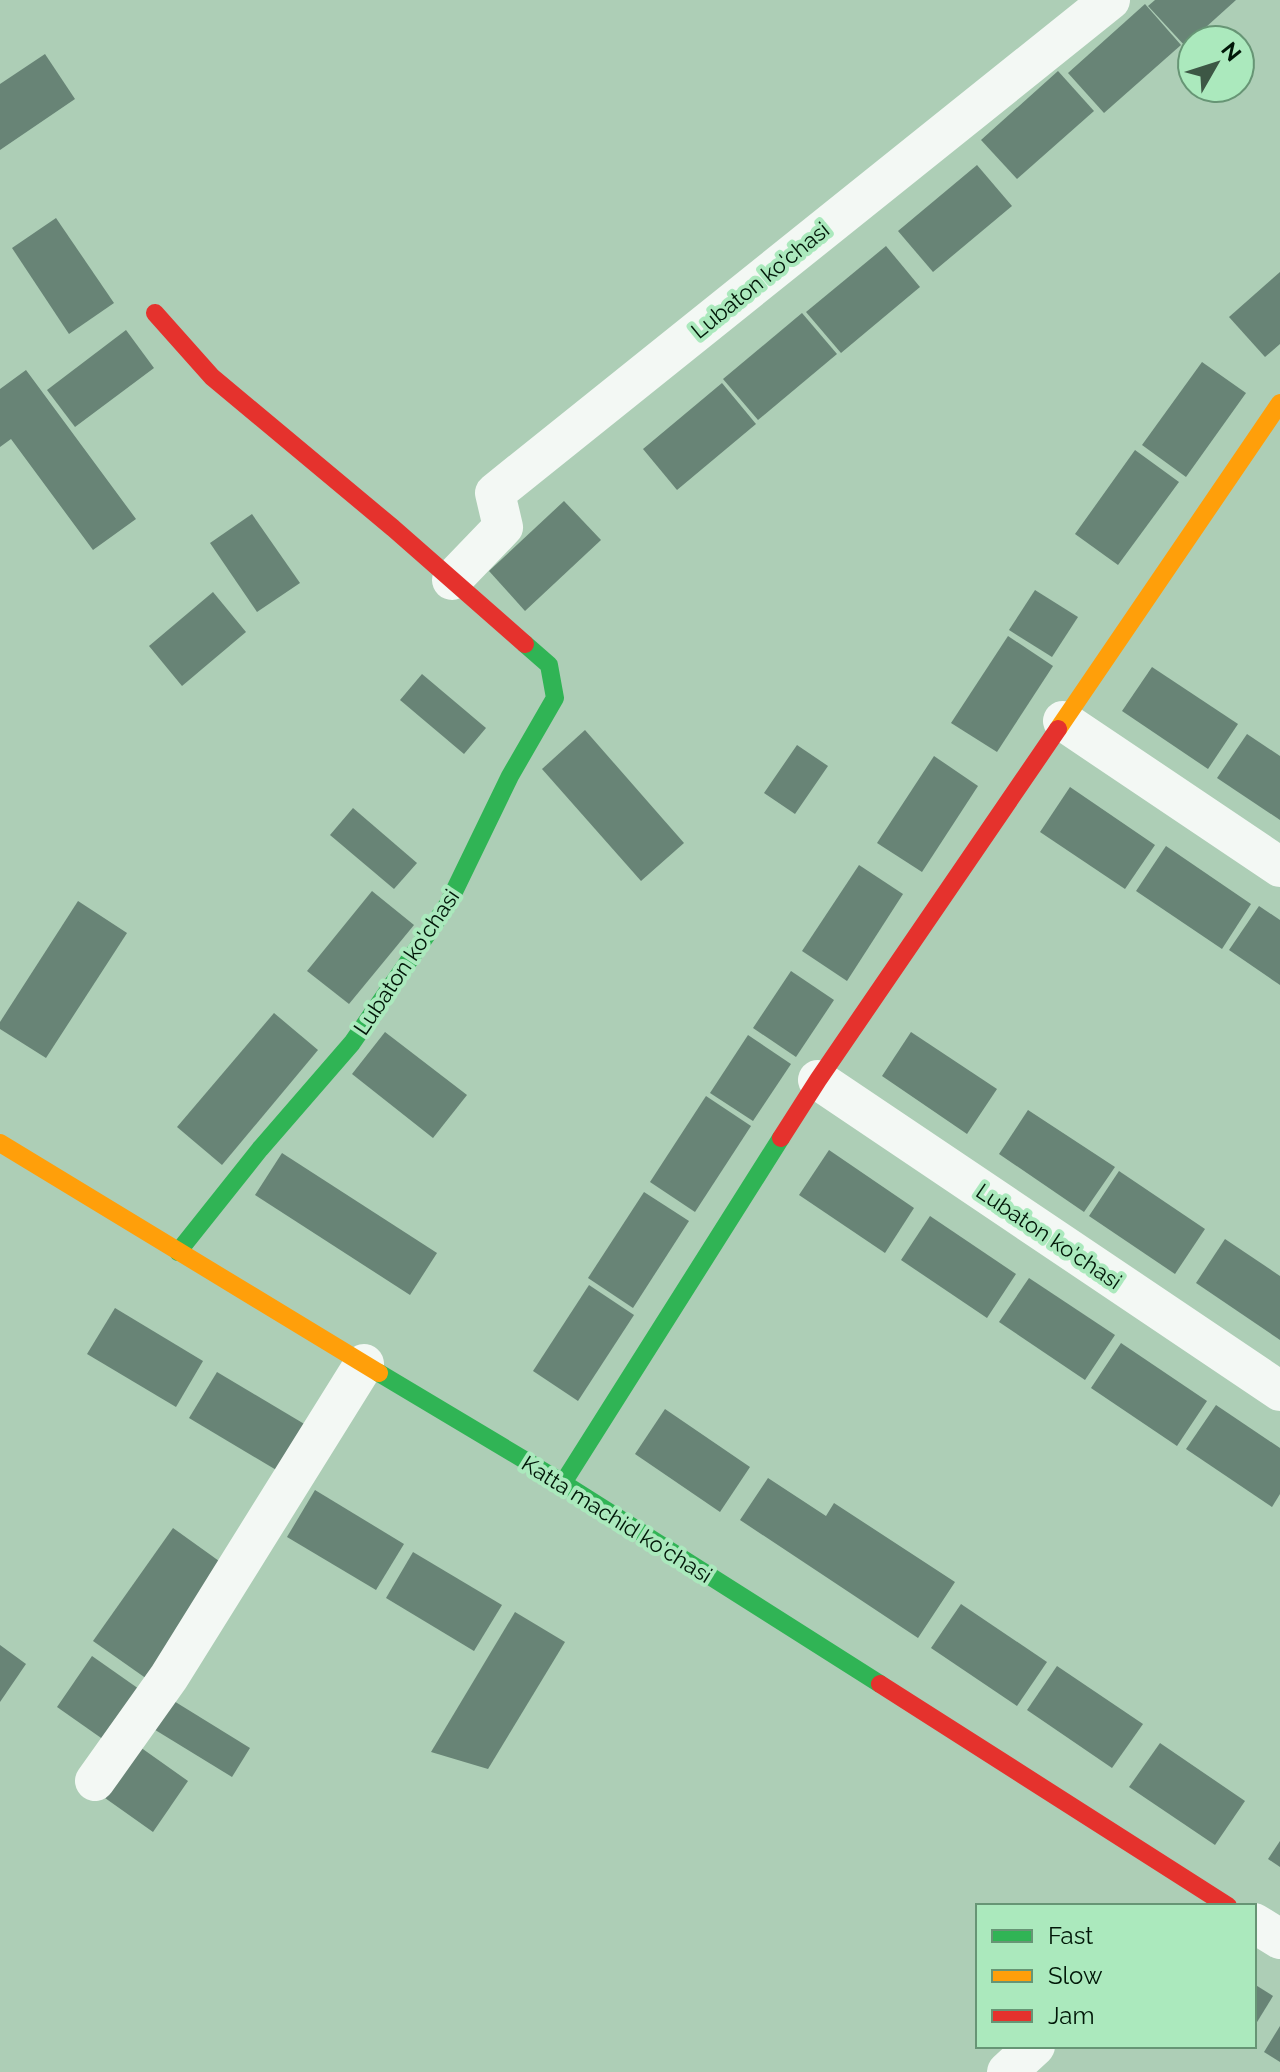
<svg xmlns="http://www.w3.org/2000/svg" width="1280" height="2072" font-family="Raleway,sans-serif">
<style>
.building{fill:#688476}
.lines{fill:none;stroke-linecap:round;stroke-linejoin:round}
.street{stroke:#f3f8f4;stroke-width:40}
.fast{stroke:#30b455;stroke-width:18}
.slow{stroke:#ff9f0a;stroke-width:18}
.jam{stroke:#e5322d;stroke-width:18}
.labels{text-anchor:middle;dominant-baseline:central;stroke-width:8;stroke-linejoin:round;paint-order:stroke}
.street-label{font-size:22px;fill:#011708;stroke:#abe9bd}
</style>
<rect width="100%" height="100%" fill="#adceb6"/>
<g class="building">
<path d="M1155,0H1236L1185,46L1148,6Z"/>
<path d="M1145,4L1181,45L1104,113L1068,73Z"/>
<path d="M45,54L75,99L0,150V84Z"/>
<path d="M1058,71L1094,111L1017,179L981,140Z"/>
<path d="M977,165L1012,206L933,272L898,231Z"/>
<path d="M56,218L114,303L69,334L12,248Z"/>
<path d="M886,246L920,287L841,353L806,312Z"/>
<path d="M1280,272V344L1265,357L1229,317Z"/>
<path d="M802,313L837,354L758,420L723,379Z"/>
<path d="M126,330L154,368L75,427L47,390Z"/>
<path d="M1202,362L1246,393L1186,477L1142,445Z"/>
<path d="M26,370L136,519L93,550L11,439L0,447V389Z"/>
<path d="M722,383L756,424L677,490L643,449Z"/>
<path d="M1135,450L1179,482L1118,565L1075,534Z"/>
<path d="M564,501L601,540L525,611L489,571Z"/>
<path d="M252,514L300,583L257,612L210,543Z"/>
<path d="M1035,590L1078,617L1052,657L1009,630Z"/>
<path d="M213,592L246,632L182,686L149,646Z"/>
<path d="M1008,636L1053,666L997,752L951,723Z"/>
<path d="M1152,667L1238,724L1208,769L1122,711Z"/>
<path d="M422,674L486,728L464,754L400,700Z"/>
<path d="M585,730L684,843L641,881L542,769Z"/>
<path d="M1247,734L1280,756V820L1217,778Z"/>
<path d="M797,745L828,766L795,814L764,793Z"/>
<path d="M934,756L978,786L922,872L877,843Z"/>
<path d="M1070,787L1155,845L1125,889L1040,832Z"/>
<path d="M353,808L417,863L394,889L330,835Z"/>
<path d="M1166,846L1251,904L1222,949L1136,891Z"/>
<path d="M859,865L903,894L847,981L802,951Z"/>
<path d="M372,891L414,925L349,1004L307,971Z"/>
<path d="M78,901L127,933L46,1058L0,1029V1022Z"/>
<path d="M1259,906L1280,920V985L1229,950Z"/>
<path d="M791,971L834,1000L796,1057L753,1028Z"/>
<path d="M274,1013L318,1050L222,1165L177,1127Z"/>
<path d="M385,1032L467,1095L433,1138L352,1074Z"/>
<path d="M911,1032L997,1089L967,1134L882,1076Z"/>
<path d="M748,1035L791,1064L753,1121L710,1093Z"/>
<path d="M706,1096L751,1126L695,1212L650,1182Z"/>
<path d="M1028,1110L1115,1167L1084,1212L999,1154Z"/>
<path d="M829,1150L914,1208L885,1253L799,1195Z"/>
<path d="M282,1153L437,1253L410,1295L255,1195Z"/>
<path d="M1119,1171L1205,1229L1175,1274L1089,1216Z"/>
<path d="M644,1192L689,1221L633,1308L588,1278Z"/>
<path d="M930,1216L1016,1274L987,1318L901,1260Z"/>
<path d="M1225,1239L1280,1276V1340L1196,1283Z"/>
<path d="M1029,1278L1115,1335L1085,1380L999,1322Z"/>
<path d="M589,1285L634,1315L578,1401L533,1371Z"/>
<path d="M115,1308L203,1361L176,1407L87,1354Z"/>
<path d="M1121,1343L1207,1401L1177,1446L1091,1388Z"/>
<path d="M217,1372L306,1425L278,1471L189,1418Z"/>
<path d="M1216,1405L1280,1448V1494L1272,1507L1186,1449Z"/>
<path d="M665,1409L750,1467L720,1512L635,1454Z"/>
<path d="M768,1478L826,1516L834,1503L955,1582L918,1638L740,1520Z"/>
<path d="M315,1490L404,1544L376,1590L287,1537Z"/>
<path d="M173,1528L226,1566L147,1679L93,1641Z"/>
<path d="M413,1552L502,1605L474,1651L386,1598Z"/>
<path d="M961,1604L1047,1662L1017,1706L931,1648Z"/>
<path d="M515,1612L565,1642L488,1769L431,1752Z"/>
<path d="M0,1645L26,1664L0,1702Z"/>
<path d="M92,1656L139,1689L104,1740L57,1707Z"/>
<path d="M1057,1666L1143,1724L1112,1768L1027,1710Z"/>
<path d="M169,1698L250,1748L232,1777L152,1728Z"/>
<path d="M1160,1743L1245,1801L1215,1845L1129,1787Z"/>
<path d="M140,1747L188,1781L153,1832L105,1798Z"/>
<path d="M1280,1841V1867L1268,1859Z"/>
<path d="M1254,1984L1273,1996L1254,2027Z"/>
<path d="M1280,2026V2062L1264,2052Z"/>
</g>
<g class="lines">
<g class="street">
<path d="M452,580L503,527L495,493L1110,0"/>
<path d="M1063,721L1280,867"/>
<path d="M818,1080L1280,1391"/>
<path d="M95,1781L169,1677L364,1364"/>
<path d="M1254,1923L1280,1939"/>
<path d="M1007,2072L1035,2046"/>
</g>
<g class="fast">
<path d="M178,1252L260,1149L352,1043L448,904L510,776L555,698L549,665L525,644"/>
<path d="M379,1373L563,1483L880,1684"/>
<path d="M563,1483L781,1138"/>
</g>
<g class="slow">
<path d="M1058,729L1280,403"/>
<path d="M0,1143L379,1373"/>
</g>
<g class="jam">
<path d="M155,313L212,377L393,528L525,644"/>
<path d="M781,1138L818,1080L1058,729"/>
<path d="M880,1684L1228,1906"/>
</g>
</g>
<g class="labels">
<g class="street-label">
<text transform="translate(760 280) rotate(-39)">Lubaton ko'chasi</text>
<text transform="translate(406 962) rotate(-56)">Lubaton ko'chasi</text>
<text transform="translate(1049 1236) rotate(34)">Lubaton ko'chasi</text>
<text transform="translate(617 1519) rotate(32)">Katta machid ko'chasi</text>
</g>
</g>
<rect x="976" y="1904" width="280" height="144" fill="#abe9bd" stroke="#679575" stroke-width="2"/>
<rect x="992" y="1930" width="40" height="12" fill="#30b455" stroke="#679575" stroke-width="2"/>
<text x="1048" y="1944" font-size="24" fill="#011708">Fast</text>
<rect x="992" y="1970" width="40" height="12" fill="#ff9f0a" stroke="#679575" stroke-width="2"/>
<text x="1048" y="1984" font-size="24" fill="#011708">Slow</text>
<rect x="992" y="2010" width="40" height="12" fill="#e5322d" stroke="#679575" stroke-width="2"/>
<text x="1048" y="2024" font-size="24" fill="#011708">Jam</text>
<g transform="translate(1216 64) rotate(51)"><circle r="38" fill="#abe9bd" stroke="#679575" stroke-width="2"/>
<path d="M0-6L14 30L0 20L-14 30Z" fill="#3d5745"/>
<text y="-12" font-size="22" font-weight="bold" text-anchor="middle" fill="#011708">N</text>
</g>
</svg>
